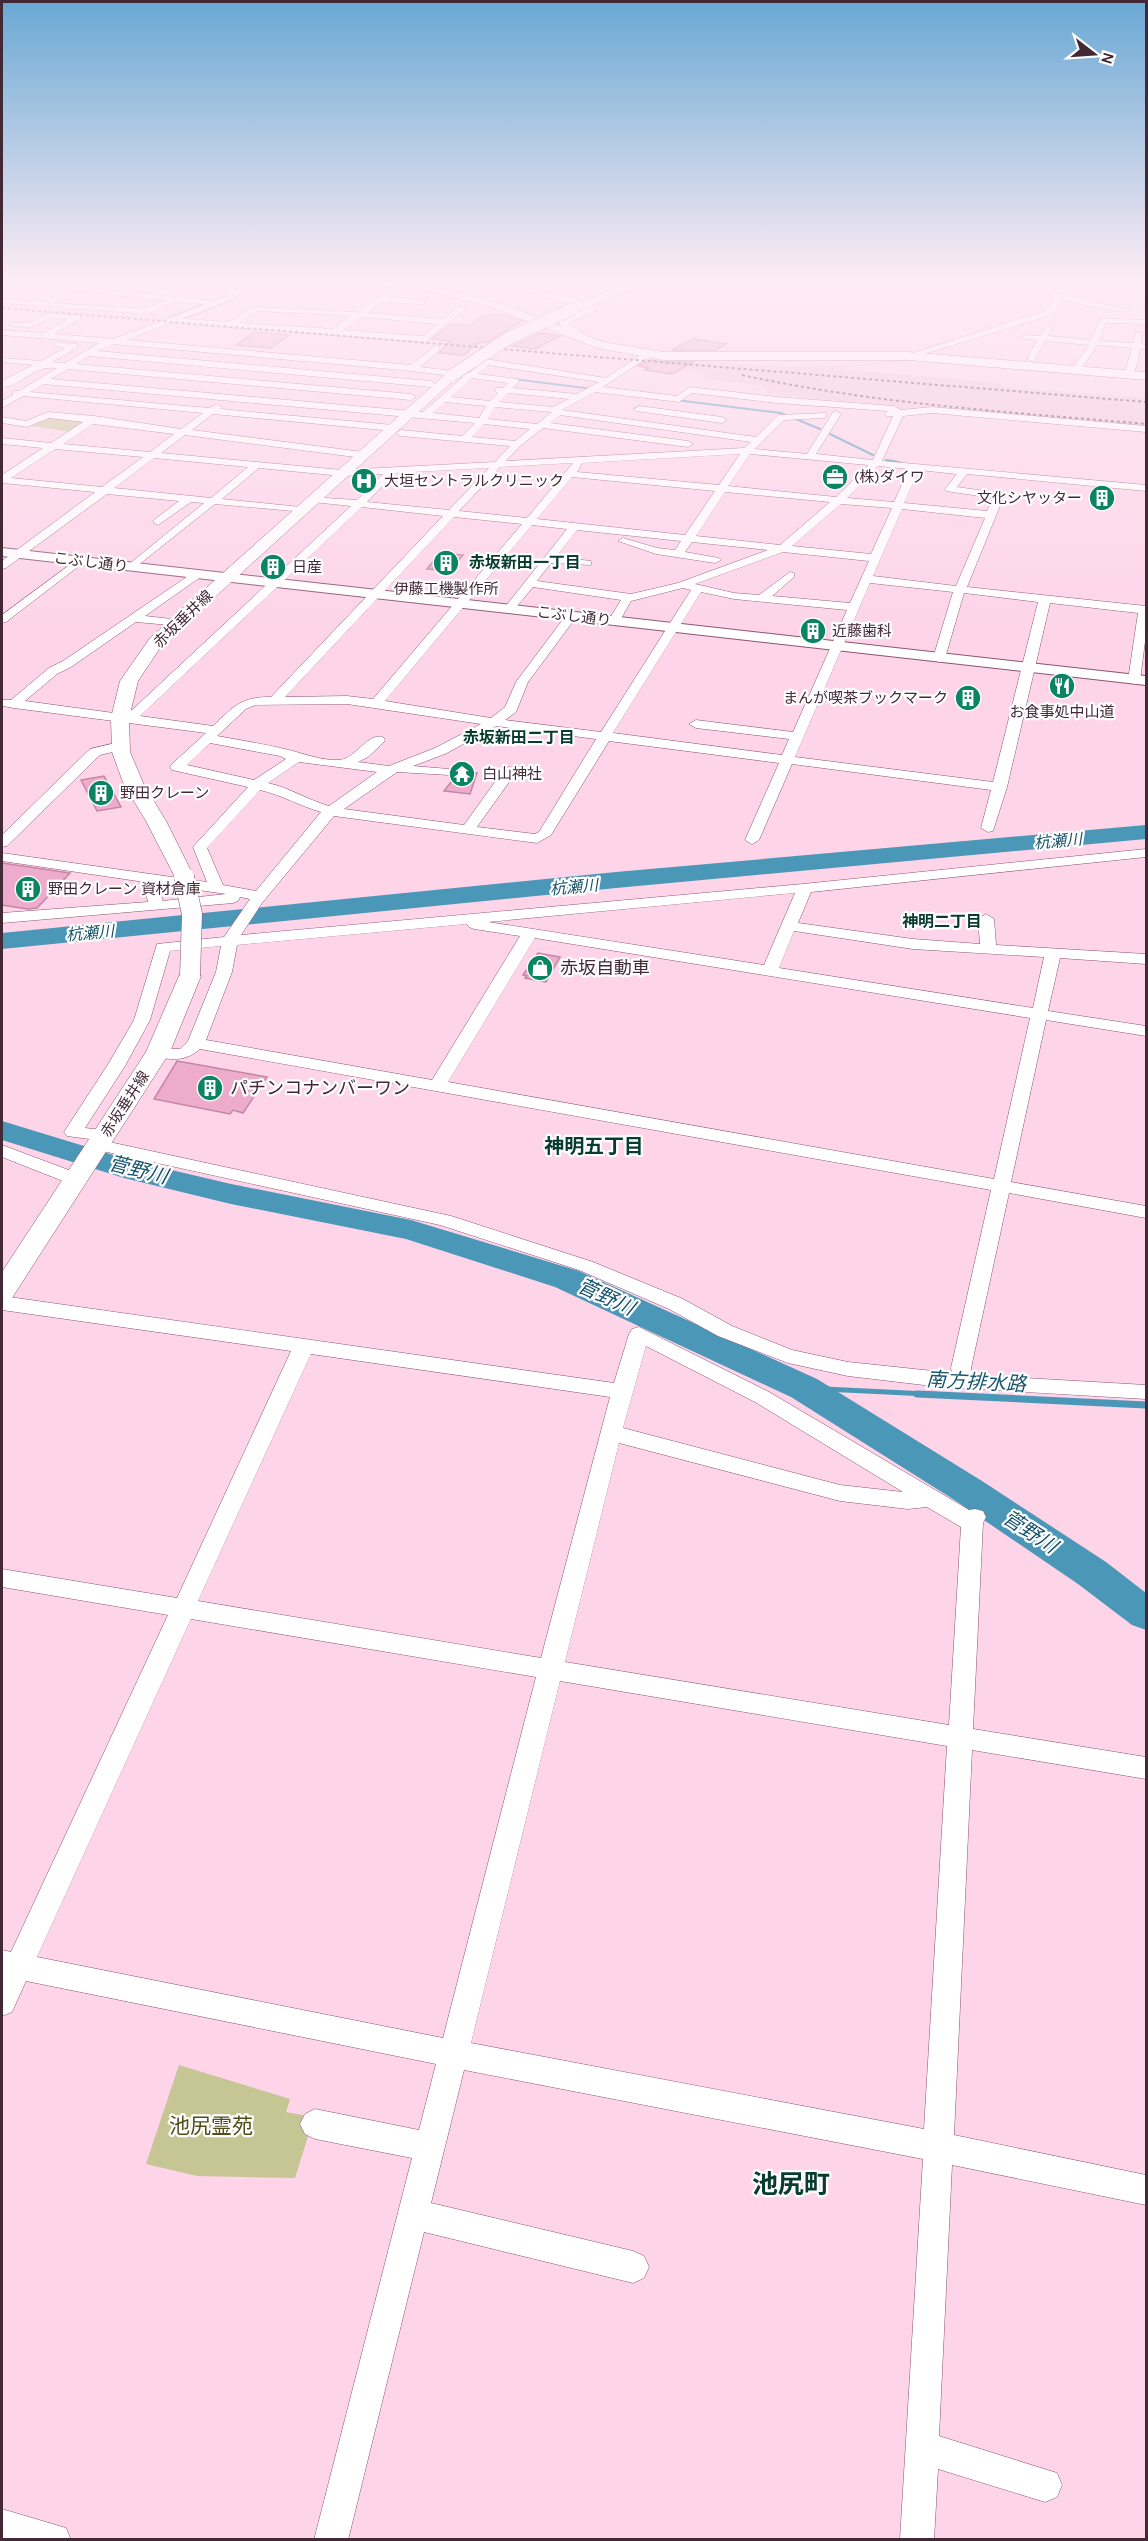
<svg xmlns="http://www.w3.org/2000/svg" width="1148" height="2541" font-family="Karla,'Noto Sans JP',sans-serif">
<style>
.built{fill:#f2c5da}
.green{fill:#c6c695}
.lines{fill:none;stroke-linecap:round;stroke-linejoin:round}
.stream-far3{stroke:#4a97b7;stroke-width:2}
.stream-far2{stroke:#4a97b7;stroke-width:3}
.stream-far1{stroke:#4a97b7;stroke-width:5}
.stream{stroke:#4a97b7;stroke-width:7}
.river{fill:#4a97b7;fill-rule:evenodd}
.building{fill:#edaccc;stroke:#c486a5;stroke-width:1.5}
.minor-casing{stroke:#8d5371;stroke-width:1}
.tertiary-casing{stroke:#8d5371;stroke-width:2}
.secondary-casing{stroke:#8d5371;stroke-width:1}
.minor{fill:#fff;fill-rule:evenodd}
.tertiary{fill:#fff;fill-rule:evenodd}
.secondary{fill:#fff;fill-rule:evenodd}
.rail{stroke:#5f4351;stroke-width:2;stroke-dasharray:3 3;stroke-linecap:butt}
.secondary-bridge-far1-casing{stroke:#8d5371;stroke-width:13;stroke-linecap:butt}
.secondary-bridge-casing{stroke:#8d5371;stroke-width:21;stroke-linecap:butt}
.secondary-bridge-far1{stroke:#fff;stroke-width:12}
.secondary-bridge{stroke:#fff;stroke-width:20}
.labels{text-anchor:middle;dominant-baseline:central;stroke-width:4.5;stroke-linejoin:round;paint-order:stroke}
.far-poi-label{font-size:15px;fill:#432936;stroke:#fff;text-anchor:start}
.far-street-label{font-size:15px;fill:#432936;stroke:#fff}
.far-neighbourhood-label{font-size:16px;font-weight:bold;fill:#083d2d;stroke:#fff}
.far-water-label{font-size:16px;font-style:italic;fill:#17546c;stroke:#fff}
.poi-label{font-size:18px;fill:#432936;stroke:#fff;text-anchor:start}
.neighbourhood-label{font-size:20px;font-weight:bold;fill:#083d2d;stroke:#fff}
.water-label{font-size:20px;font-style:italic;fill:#17546c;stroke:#fff}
.near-park-label{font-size:21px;fill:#4f4e1b;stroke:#fff}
.near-quarter-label{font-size:26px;font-weight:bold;fill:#083d2d;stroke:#fff}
</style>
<rect width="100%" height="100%" fill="#fdd4e8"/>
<path class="built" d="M647,358L787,367L856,365L908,358L919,359L837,369L1003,383L1001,387L1146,398V428L923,408L901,411L886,405L768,394L763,386L700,378L706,374L638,363Z"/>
<g class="green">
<path d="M47,417L87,421L70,432L26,425Z"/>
<path d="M179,2065L290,2099L286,2112L314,2117L295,2178L197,2176L146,2164Z"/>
</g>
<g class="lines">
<g class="stream-far3">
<path d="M2,330L13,331"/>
<path d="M513,379L593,389"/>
<path d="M676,400L781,413L820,429"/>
<path d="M830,434L873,455"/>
<path d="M886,460L897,462"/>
</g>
<path class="stream-far2" d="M890,461L900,463"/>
<path class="stream-far1" d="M804,1388L948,1395"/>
<path class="stream" d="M917,1394L1146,1405"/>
<g class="river">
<path d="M1146,825V839L616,888L2,949V933L616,872Z"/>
<path d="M2,1121L133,1161L231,1184L411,1220L579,1271L817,1379L982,1481L1106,1562L1146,1593V1630L1132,1625L1078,1584L956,1501L791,1397L555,1287L406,1239L231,1204L124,1178L2,1140Z"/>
</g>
</g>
<g class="building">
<path d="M490,315H504L522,321L488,342L478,343L464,355L439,353L450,341L432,339L450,324L470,326L481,317Z"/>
<path d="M255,332L289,335L271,348L236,345Z"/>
<path d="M541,333L560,336L535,349L512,346Z"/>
<path d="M693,339L726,344L715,350H672Z"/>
<path d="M651,360L663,362H693L672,374L645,370L649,368L638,366Z"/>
<path d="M440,553L463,555L449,571L427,569Z"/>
<path d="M1055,677L1073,679L1070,693L1051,691Z"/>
<path d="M459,772L477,773L470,794L444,791Z"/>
<path d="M104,776L121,807L97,811L81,780Z"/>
<path d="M2,863L70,873L37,908L28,909L2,905Z"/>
<path d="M538,953L560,957L546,982L525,978L527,976L523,975Z"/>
<path d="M177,1061L267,1077L243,1113L233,1110L230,1114L154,1099Z"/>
</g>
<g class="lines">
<g class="minor-casing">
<g id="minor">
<path d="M42,277H52L31,287L2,285V281L30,283Z"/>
<path d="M477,277H490L588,303L597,310L568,323L586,336L583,340H577V337L565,331L559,323L566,316L587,309Z"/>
<path d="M1038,277H1046L1056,293L1130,310L1126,312L1092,307L1060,299L1062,302L1059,309L1051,315L911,358L904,356L1045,311L1054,302Z"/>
<path d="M400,281L407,283L388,297L421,300H424V304L382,302L367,313L443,319L459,306L466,308L425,342L171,323L127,340L411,365L436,345L440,348L439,350L420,367L469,373L486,359L606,378L647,351L651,354L650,356L603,387L677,396L690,387L777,397L894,406L901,410L932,407L1146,426V432L932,413L903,416L882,461L1146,485V491L967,474L957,487L999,493L1004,496L967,587L1146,606V634L1140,680L1134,684L1128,680L1138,613L1050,603L1007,787L993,831L988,832L981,828L991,790L792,764L759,840L752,844L745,840L779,763L609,741L551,835L537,843L334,816L262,903L241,935L803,884L1146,849V857L811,892L798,923L913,939L980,944L978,919L986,914L994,919L996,945L1146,954V964L1060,958L1048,1011L1146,1026V1036L1046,1020L1011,1182L1146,1206V1218L1009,1193L971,1368L973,1375L1146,1385V1399L941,1387L848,1376L788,1363L718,1336L669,1309L579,1270L440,1225L98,1150L92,1149L89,1145L92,1141L97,1140L67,1136L64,1132L107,1066L134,1020L157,944L224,937L250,899L240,897L238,901L233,903L2,923V913L148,902L146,893L154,888L159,890L163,901L226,894L2,861V853L207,882L193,847L248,787L172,770L170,767L172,764L206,733L14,708L3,706L2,703L3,700H11L49,668L63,661L194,572H202V576L145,616L181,620V626L136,622L71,667L57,674L25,701L121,714L132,710L351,506L313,502L308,499L309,497L357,500L383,474L342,476L259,468L222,499L301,507L305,508V512L215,504L132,570L126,567L128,565L204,503L191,502L158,525L153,522L154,520L179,501L107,494L6,568L2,569V561L95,492L2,483V475L43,448L2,444V438L51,443L83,422L49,418L27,427L2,423V417L26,421L48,412L94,416L181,429L203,413L23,396L2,408V401L13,395V391H19L57,368C31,365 24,386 2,387V381L33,365L2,362V358L41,361L65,348L54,346V342L77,344V348L52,362L65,363L99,343L2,335V330L44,333L68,319L51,318L29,328L9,325L13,323H28L50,313L77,315H80V319L54,334L113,339L170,318L229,322L254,307L357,312ZM256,311L351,316L333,329L239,323ZM361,317L438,324L423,336L343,330ZM113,344L402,370L463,377L423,412L51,379L68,369L411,400L416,397L411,394L76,364L89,356L431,387L435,384L431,381L97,351ZM488,365L599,382L577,394L513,388L519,381L518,379L478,374ZM472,378L508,383L503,388H496L494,390L498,393L490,401L451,397ZM43,384L475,423L462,436L401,430L396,433L401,436L510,446L495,462L342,470L161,453L185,435L363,458L368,455L363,452L192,430L213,414L393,431L398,428L393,425L220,409L222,407L217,404L209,408L30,392ZM595,392L679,402L692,393L777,403L888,411L884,414L886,416H893L873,460L816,454L841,414L836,411L833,412L807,454L755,449L784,420L823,418L826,417V413L778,415L756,437L562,410ZM508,393L569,399L553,407L499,402ZM445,402L486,406L479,418L433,413ZM495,407L552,412L537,424L488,419ZM560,415L751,442L744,448L506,461L520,446L543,428L688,447L693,444L688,441L550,423ZM93,424L174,434L150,452L63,444ZM484,424L530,429L515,441L472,437ZM55,449L143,457L102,487L11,478ZM740,454L719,485L577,472L582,463ZM750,454L868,465L836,497L728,486ZM154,458L248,467L211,498L114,488ZM573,463L527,518L459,511L500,467ZM878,466L909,469L894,502L847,498ZM489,468L449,510L367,502L395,473ZM919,470L957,474L945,489L946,491L993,498L987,511L904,503ZM572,477L715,491L685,535L537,519ZM725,492L830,502L780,545L696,536ZM841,504L892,508L871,554L792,546ZM362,507L443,516L271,697C241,697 234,706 213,726L140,716ZM902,509L985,518L956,586L873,576ZM454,517L522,524L373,699L347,696L285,697ZM532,525L567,529L505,607V611H513L533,587L621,600L608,621L614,625L618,624L631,601L683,588L691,590L601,732L505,720L516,712L528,682L577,616L571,612L567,614L516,682L505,707L491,718L385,701ZM577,530L681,541L675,550L657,548L623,538L618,541L656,554L715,563L721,560L719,558L685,552L692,542L768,550L678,583L631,594L537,581L551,563L591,565V561L556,557ZM783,552L869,561L850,603L772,596L794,577V573L790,572L759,595L734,593L695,584ZM870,583L953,592L933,658L939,662L945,658L964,593L1038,602L993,782L795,757ZM701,592L734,599L847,610L793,732L696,720L689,724L696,728L789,739L782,755L613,733ZM347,704L481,724L435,748L389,766L358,762L368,757L383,743L385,740L383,737C367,733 356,758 340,760C321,761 302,753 285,749C263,744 240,740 217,736L246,709L255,705ZM496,726L596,739L539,832L535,834L477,827L517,771L510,767L505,768L464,825L344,809L397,772L449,775L451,772L449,769L413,766L445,754ZM210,743L280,756L286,759L254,780L187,765ZM299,762L377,772L329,806C308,800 290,788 268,783ZM260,790C282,795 300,806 321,812L256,891L223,885L207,848ZM795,893L764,965L488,922ZM467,924L469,927L474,929L520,936L432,1080L206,1040L232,972L237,945ZM794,931L913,949L1044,957L1033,1008L779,968ZM535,938L1030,1018L994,1179L448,1082ZM221,946L216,972L188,1041L180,1049L152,1048L150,1052L152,1056C171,1060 185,1062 200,1049L991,1190L951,1368L952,1373L848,1362L792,1350L732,1326L683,1299L593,1262L451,1216L100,1140L110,1139L113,1135L110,1131L85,1128L125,1066L150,1020L170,951Z"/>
<path d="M72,286L216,301L220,303L216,305L175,302L147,314L2,303V299L44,302ZM73,291L165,300L146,309L54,303Z"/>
<path d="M1100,318L1146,320V324L1106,323L1099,341L1133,343L1136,333H1142L1141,344L1146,345V349H1140L1137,365L1131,377L1124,375L1132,348L1097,345L1083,367L1075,373L1071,370L1089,345L1045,341L1034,361L1027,359L1037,340L1023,339V335L1040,336L1048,326L1052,328L1048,336L1091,340Z"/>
<path d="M639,406L722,417L727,420L722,423L636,411L634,409Z"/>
<path d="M79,558L83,559V563L6,622L2,623V615Z"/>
<path d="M120,742L127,746L125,749L100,755L7,846L2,847V835L90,749Z"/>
<path d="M2,1145L82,1175L84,1179L82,1183H68L2,1157Z"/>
<path d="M2,1296L614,1383L629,1334L632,1329L639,1327L769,1392L969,1510L975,1509L983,1511L986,1517L983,1523L973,1729L1146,1757V1779L972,1750L954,2135L1146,2175V2205L952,2165L939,2436L1057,2473L1062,2485L1057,2497L1045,2502L938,2469L934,2540H900L923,2159L464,2070L431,2203L633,2251L644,2256L649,2267L644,2278L633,2283L424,2232L348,2540H314L412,2158L315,2139L305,2134L300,2124L305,2114L315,2109L419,2130L436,2064L26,1981L12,2012L2,2016V1950L11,1952L168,1615L2,1587V1569L177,1598L291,1351L2,1310ZM646,1346L755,1402L903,1492L840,1485L623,1428ZM311,1354L610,1397L541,1658L198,1601ZM619,1443L840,1501L908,1509L927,1507L961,1527L949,1725L565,1662ZM191,1619L536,1677L443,2038L37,1957ZM560,1681L947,1746L924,2129L471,2043Z"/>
<path d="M2,2509L66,2528L71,2540H2Z"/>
</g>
</g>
<g class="tertiary-casing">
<g id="tertiary">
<path d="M257,277H269L229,301L174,322L165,320L223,297Z"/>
<path d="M2,548L1146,676V685L2,556Z"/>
</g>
</g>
<g class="secondary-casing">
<g id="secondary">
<path d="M301,277H346L418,283L499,303L603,342L663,352H908L1146,372V380L908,360H663L597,348L491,307L418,289L306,280Z"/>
<path d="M641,277H654L632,290L577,311L573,312L567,309Z"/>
<path d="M451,372L457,376L455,379L162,645L138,681L129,718L130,752L144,785L166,821L194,877L191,881L184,883L177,881L146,821L124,785L112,752L111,718L120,681L150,638L447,373Z"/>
<path d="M190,969L198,971L201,976L170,1052L12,1298L2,1301V1272L146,1052L179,976L182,971Z"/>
</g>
</g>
<use href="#minor" class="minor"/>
<use href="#tertiary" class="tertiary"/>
<use href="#secondary" class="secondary"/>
<g class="rail">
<path d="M2,308L1146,402"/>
<path d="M742,375C875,404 1010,412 1146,424"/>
</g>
<g class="secondary-bridge-far1-casing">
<path id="secondary-bridge-far1" d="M451,376L509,338L573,309"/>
</g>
<g class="secondary-bridge-casing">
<path id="secondary-bridge" d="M184,877L192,914L190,976"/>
</g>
<use href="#secondary-bridge-far1" class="secondary-bridge-far1"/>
<use href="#secondary-bridge" class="secondary-bridge"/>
</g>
<linearGradient id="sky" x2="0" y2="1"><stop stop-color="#69a8d4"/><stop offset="0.44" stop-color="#feecf5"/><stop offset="1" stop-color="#feecf5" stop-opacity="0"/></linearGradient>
<rect width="1148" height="633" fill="url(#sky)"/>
<defs>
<g id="office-disc" transform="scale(1.35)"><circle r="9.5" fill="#0b8464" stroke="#fff"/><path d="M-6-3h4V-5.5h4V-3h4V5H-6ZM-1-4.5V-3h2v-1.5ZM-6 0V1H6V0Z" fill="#fff"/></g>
<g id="hospital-disc" transform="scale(1.35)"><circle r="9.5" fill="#0b8464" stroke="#fff"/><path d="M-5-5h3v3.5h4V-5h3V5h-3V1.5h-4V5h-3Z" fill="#fff"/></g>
<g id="building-disc" transform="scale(1.35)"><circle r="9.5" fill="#0b8464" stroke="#fff"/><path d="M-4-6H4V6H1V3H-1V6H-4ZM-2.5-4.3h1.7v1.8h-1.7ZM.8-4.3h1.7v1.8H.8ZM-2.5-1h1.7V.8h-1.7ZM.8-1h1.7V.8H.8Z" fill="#fff"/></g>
<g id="restaurant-disc" transform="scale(1.35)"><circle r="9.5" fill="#0b8464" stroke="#fff"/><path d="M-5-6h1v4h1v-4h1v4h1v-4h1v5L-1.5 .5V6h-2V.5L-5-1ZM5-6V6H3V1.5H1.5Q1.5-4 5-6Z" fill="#fff"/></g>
<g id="temple-disc" transform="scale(1.35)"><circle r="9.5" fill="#0b8464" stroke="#fff"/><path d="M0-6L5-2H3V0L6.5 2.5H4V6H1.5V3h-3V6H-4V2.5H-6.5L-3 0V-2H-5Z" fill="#fff"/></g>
<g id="shop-disc" transform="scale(1.35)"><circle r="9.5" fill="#0b8464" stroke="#fff"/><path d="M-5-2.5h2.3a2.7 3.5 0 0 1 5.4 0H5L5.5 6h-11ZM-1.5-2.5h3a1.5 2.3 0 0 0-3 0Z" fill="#fff"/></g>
</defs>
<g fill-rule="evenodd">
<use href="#office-disc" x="835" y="477"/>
<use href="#hospital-disc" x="364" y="481"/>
<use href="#building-disc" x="1102" y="498"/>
<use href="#building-disc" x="446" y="563"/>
<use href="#building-disc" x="273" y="567"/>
<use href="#building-disc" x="813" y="631"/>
<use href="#restaurant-disc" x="1062" y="686"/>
<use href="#building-disc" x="968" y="698"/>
<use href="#temple-disc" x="462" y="774"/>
<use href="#building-disc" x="101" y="793"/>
<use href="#building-disc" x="28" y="889"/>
<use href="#shop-disc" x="540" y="968"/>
<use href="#building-disc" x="210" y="1088"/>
</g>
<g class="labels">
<g class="far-poi-label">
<text x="854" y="477">(株)ダイワ</text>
<text x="384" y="481">大垣セントラルクリニック</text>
<text x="1082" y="498" text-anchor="end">文化シヤッター</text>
<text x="292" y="567">日産</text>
<text x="446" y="589" text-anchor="middle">伊藤工機製作所</text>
<text x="832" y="631">近藤歯科</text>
<text x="948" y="698" text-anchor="end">まんが喫茶ブックマーク</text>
<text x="1062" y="712" text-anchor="middle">お食事処中山道</text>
<text x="482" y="774">白山神社</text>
<text x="120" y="793">野田クレーン</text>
<text x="48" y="889">野田クレーン 資材倉庫</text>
</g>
<g class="far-street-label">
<text transform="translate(91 562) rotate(7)">こぶし通り</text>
<text transform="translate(574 616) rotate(7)">こぶし通り</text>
<text transform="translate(183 619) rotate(-44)">赤坂垂井線</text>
<text transform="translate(125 1104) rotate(-57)">赤坂垂井線</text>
</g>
<g class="far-neighbourhood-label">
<text x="525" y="562">赤坂新田一丁目</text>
<text x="519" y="737">赤坂新田二丁目</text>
<text x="942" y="921">神明二丁目</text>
</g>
<g class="far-water-label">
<text transform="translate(1058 841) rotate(-5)">杭瀬川</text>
<text transform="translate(574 887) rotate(-5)">杭瀬川</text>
<text transform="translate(90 933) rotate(-5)">杭瀬川</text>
</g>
<g class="poi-label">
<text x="560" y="968">赤坂自動車</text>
<text x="230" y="1088">パチンコナンバーワン</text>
</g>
<g class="neighbourhood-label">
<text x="594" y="1146">神明五丁目</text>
</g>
<g class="water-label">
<text transform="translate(138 1170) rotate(14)">菅野川</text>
<text transform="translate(606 1297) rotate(25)">菅野川</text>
<text transform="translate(976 1382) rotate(3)">南方排水路</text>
<text transform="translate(1030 1532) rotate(33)">菅野川</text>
</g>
<g class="near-park-label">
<text x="211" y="2126">池尻霊苑</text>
</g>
<g class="near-quarter-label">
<text x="791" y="2184">池尻町</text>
</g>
</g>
<rect width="1148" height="2541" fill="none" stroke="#432936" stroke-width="6"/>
<g transform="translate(1094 54) rotate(107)" stroke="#ffffff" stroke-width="4.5" paint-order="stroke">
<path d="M0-4.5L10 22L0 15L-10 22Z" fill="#432936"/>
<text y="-9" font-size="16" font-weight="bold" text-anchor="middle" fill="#432936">N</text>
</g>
</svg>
